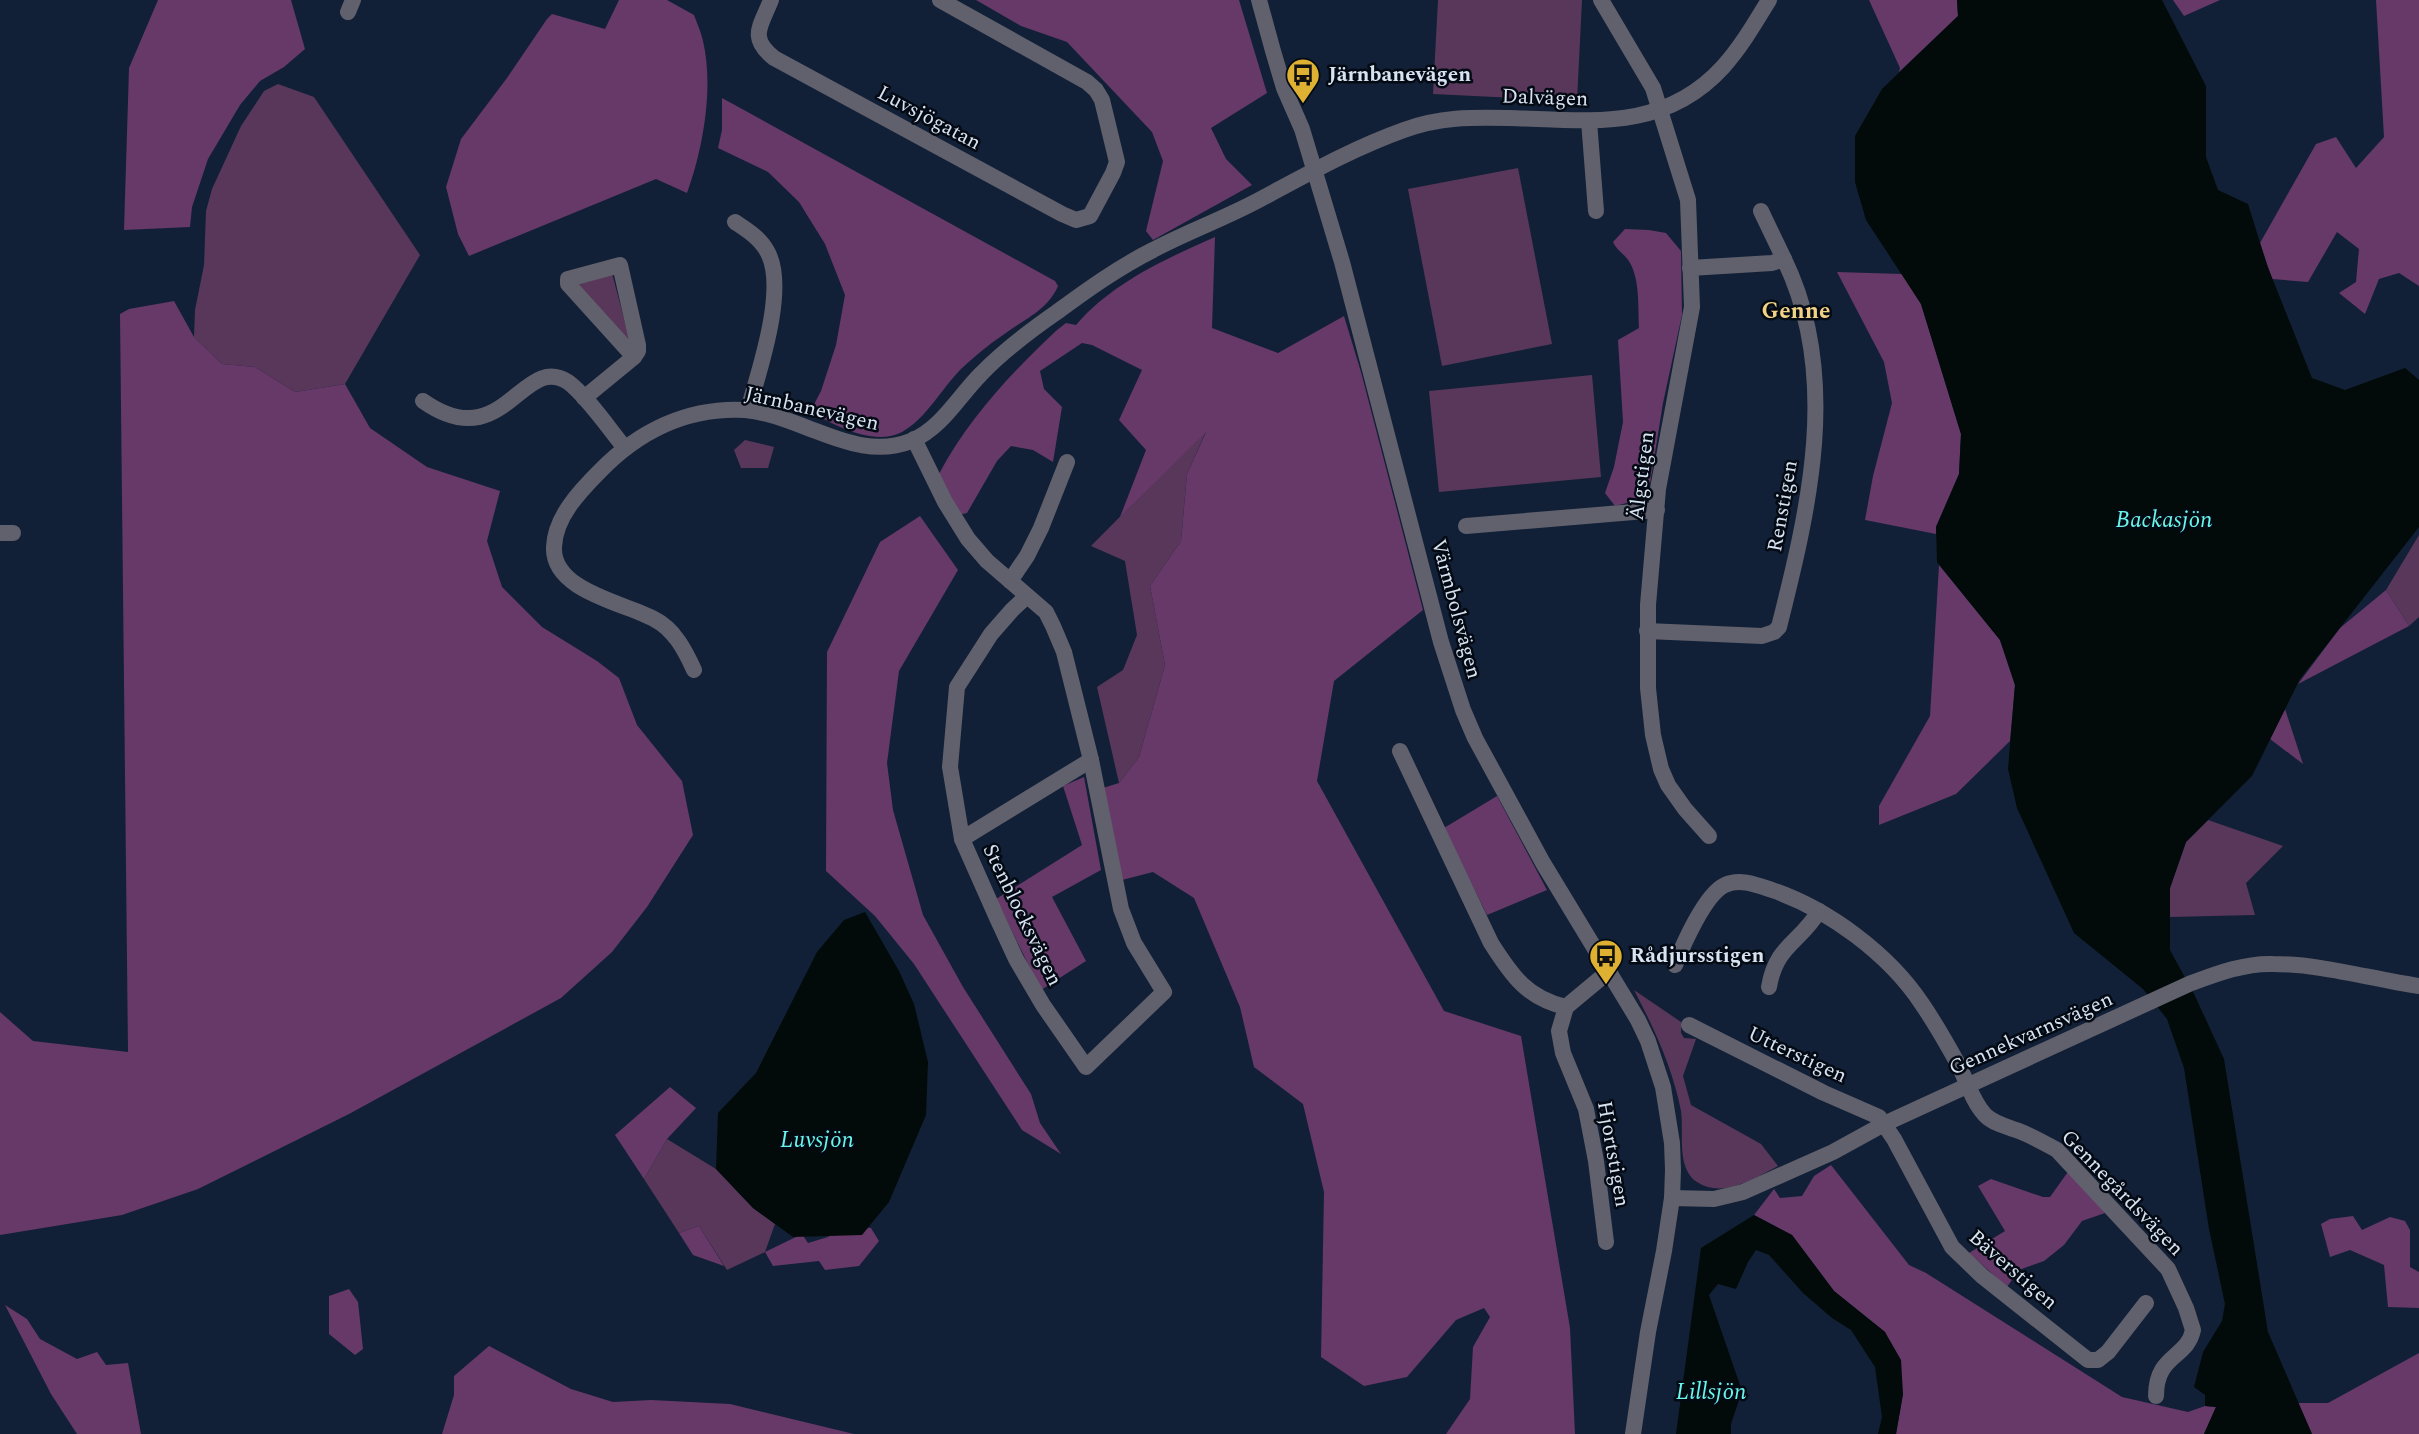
<svg xmlns="http://www.w3.org/2000/svg" width="2419" height="1434" font-family="Spectral,serif">
<style>
.green{fill:#58375a}
.forest{fill:#663968}
.water{fill:#020b0a}
.lines{fill:none;stroke-linecap:round;stroke-linejoin:round}
.minor{stroke:#61606d;stroke-width:16}
.labels{text-anchor:middle;dominant-baseline:central;stroke-width:5;stroke-linejoin:round;paint-order:stroke}
.poi-label{font-size:21px;font-weight:bold;fill:#d8e3f2;stroke:#040a13;text-anchor:start}
.street-label{font-size:21px;fill:#d8e3f2;stroke:#040a13}
.neighbourhood-label{font-size:23px;font-weight:bold;fill:#f1d186;stroke:#040a13}
.water-label{font-size:23px;font-style:italic;fill:#69f6ed;stroke:#040a13}
</style>
<rect width="100%" height="100%" fill="#112036"/>
<g class="green">
<path d="M1438,0H1582L1577,101L1433,94Z"/>
<path d="M278,84L314,97L420,255L345,384L295,392L255,367L222,364L194,337L195,310L204,265L206,211L212,189L241,126L264,91Z"/>
<path d="M1518,168L1552,344L1442,366L1408,189Z"/>
<path d="M612,273L630,342L578,286L580,281Z"/>
<path d="M1592,375L1601,477L1439,492L1429,391Z"/>
<path d="M1207,429L1187,474L1181,541L1150,586L1165,665L1139,757L1119,783L1097,687L1123,670L1137,635L1125,561L1091,546Z"/>
<path d="M745,440L774,447L768,468H741L734,450Z"/>
<path d="M2419,535V617L2409,626L2386,590Z"/>
<path d="M2208,820L2283,846L2246,883L2255,915L2170,917V888L2186,842Z"/>
<path d="M1634,990L1681,1022V1033L1684,1038L1696,1039L1683,1076L1691,1105L1761,1144L1778,1166C1755,1178 1723,1199 1697,1182C1676,1168 1684,1133 1681,1111C1673,1069 1654,1028 1634,990Z"/>
<path d="M667,1139L716,1169L753,1208L775,1224L765,1252L727,1270L699,1226L679,1233L644,1179Z"/>
</g>
<g class="forest">
<path d="M158,0H291L305,49L284,67L260,81L240,105L208,159L192,207L190,227L124,230L129,68Z"/>
<path d="M619,0H667L694,15C697,23 701,32 703,41C714,88 703,149 687,193L656,179L469,256L458,234L446,187L461,139L507,78L547,19L552,14L605,29Z"/>
<path d="M976,0H1239L1267,93L1211,128L1226,159L1252,185L1153,240L1146,231L1163,161L1152,132L1067,42L1021,26Z"/>
<path d="M1869,0H1957L1958,16L1899,72L1900,68Z"/>
<path d="M2173,0H2220L2184,16Z"/>
<path d="M2376,0H2419V286L2399,273L2379,279L2365,314L2339,293L2356,282L2359,249L2337,232L2308,282L2272,279L2260,243L2316,144L2336,137L2356,168L2384,137Z"/>
<path d="M722,98L1055,281L1058,286C1048,310 1023,320 1003,335C988,345 974,357 961,369C942,388 926,419 902,432C874,447 835,425 810,412L821,391L836,345L845,295L825,244L799,202L768,172L718,148L722,130Z"/>
<path d="M1625,229L1649,230L1666,233L1681,251L1682,315L1663,403L1650,484L1642,499L1615,506L1605,493L1614,467L1623,422L1618,340L1639,328C1638,309 1640,280 1630,263C1626,255 1617,251 1613,242Z"/>
<path d="M1215,237L1212,328L1278,353L1344,316L1361,372L1423,610L1334,681L1317,781L1444,1011L1521,1036L1570,1328L1575,1434H1446L1470,1399L1473,1347L1490,1317L1484,1308L1456,1320L1407,1377L1364,1386L1321,1357L1324,1192L1303,1104L1254,1067L1240,1007L1194,898L1153,872L1122,880L1103,788L1119,783L1139,757L1165,665L1150,586L1181,541L1187,474L1206,432L1120,517L1146,450L1119,420L1142,370L1092,345L1082,343L1040,371L1044,389L1062,407L1053,462L1033,450L1011,446L997,461L967,513L959,515L939,474C968,419 1013,371 1057,330L1066,323L1076,325C1112,283 1165,259 1215,237Z"/>
<path d="M1837,272L1902,274L1921,304L1961,434L1959,474L1936,527V534L1865,520L1873,476L1892,403L1884,362Z"/>
<path d="M174,301L194,337L222,364L255,367L295,392L345,384L370,428L427,467L500,491L487,541L502,587L542,627L597,661L619,678L637,725L682,781L693,835L647,907L612,952L561,998L349,1114L198,1189L122,1215L0,1235V1012L33,1041L128,1052L120,314L129,309Z"/>
<path d="M920,516L958,570L899,671L887,763L893,810L923,915L963,987L1031,1094L1040,1123L1061,1154L1022,1130L914,964L875,916L826,871L827,652L880,542Z"/>
<path d="M1939,565L2000,640L2015,685L2010,741L1956,794L1879,825V806L1930,716Z"/>
<path d="M2386,590L2409,626L2298,684L2340,628Z"/>
<path d="M2285,709L2303,764L2270,739Z"/>
<path d="M1084,777L1101,870L1052,897L1086,961L1041,990L996,899L1082,845L1063,786Z"/>
<path d="M1497,796L1547,890L1487,915L1444,828Z"/>
<path d="M670,1087L696,1108L667,1139L644,1179L615,1135Z"/>
<path d="M1831,1165L1909,1265L1926,1273L2122,1397L2188,1412L2205,1406L2216,1407L2204,1434H1896L1903,1394L1885,1332L1834,1291L1792,1235L1754,1215L1774,1189L1780,1198L1802,1196L1814,1176Z"/>
<path d="M2070,1169L2105,1213L2082,1221L2064,1245L2044,1261L2019,1270L2007,1287L1969,1253L2005,1231L1978,1186L1991,1179L2043,1197H2050Z"/>
<path d="M2353,1216L2362,1230L2390,1217L2405,1221L2410,1230V1267L2419,1272V1308L2388,1307L2384,1265L2350,1250L2330,1257L2321,1224L2330,1219Z"/>
<path d="M845,1225L871,1228L879,1241L859,1266L825,1270L819,1261L773,1266L765,1252L802,1234L808,1243L828,1237Z"/>
<path d="M699,1226L724,1266L693,1255L679,1233Z"/>
<path d="M349,1289L358,1302L363,1349L355,1355L329,1334V1296Z"/>
<path d="M5,1305L27,1319L40,1339L77,1359L97,1352L106,1365L128,1363L141,1434H77L51,1394Z"/>
<path d="M489,1346L571,1389L613,1402L651,1400L730,1404L854,1434H442L454,1395V1376Z"/>
<path d="M2419,1353V1434H2312L2298,1403H2328Z"/>
</g>
<g class="water">
<path d="M1957,0H2162L2206,86V157L2218,190L2248,204L2267,265L2312,378L2345,390L2405,368L2419,380V527L2300,679L2252,776L2186,842L2170,888V950L2195,996L2224,1059L2268,1332L2312,1434H2204L2216,1407L2205,1406V1395L2194,1387L2203,1352L2222,1321L2225,1304L2209,1229L2184,1068L2167,1019L2143,989L2074,933L2017,808L2008,769L2015,685L2000,640L1937,562L1936,527L1959,474L1961,434L1921,304L1866,220L1855,182V136L1882,89L1958,16Z"/>
<path d="M865,912L899,971L914,1004L928,1062L926,1115L889,1202L862,1235L793,1237L753,1208L716,1169L718,1113L756,1073L817,952L844,920Z"/>
<path d="M1754,1215L1792,1235L1834,1291L1885,1332L1901,1360L1903,1394L1896,1434H1878L1882,1417L1875,1367L1851,1330L1832,1318L1803,1293L1769,1255L1756,1250L1748,1262L1736,1289L1718,1284L1709,1295L1742,1391L1731,1424V1434H1676L1701,1248Z"/>
</g>
<g class="lines">
<g class="minor">
<path d="M771,0C761,26 748,37 774,58L1062,214L1076,220L1090,216L1113,173L1117,162L1102,100L1096,90L1087,82L940,0"/>
<path d="M1259,0L1273,51L1284,88L1302,129L1342,262L1441,642L1463,710L1475,738L1543,863L1638,1020L1648,1041L1663,1087L1672,1143L1673,1170L1672,1198L1664,1251L1648,1332L1633,1434"/>
<path d="M1601,0L1653,88L1688,200L1692,307L1658,489L1648,605V688L1653,735L1661,769L1668,785L1685,809L1709,836"/>
<path d="M348,12L353,0"/>
<path d="M1589,121L1596,211"/>
<path d="M1761,211L1784,259"/>
<path d="M735,222C747,230 760,238 767,251C788,287 759,371 748,410"/>
<path d="M584,398L634,357L638,351V345L620,265L568,279V284L634,357"/>
<path d="M423,401C504,458 522,352 568,382C586,395 610,430 625,448"/>
<path d="M914,439L945,502L968,539L987,561L1046,612L1053,626L1064,652L1091,760L1121,909L1134,943L1164,992L1086,1067L1043,1005L1016,959L997,918L962,839L950,767L957,687L991,634L1012,610L1027,596"/>
<path d="M1466,526L1657,510"/>
<path d="M0,533H13"/>
<path d="M1010,581L1027,556L1041,528L1067,462"/>
<path d="M1647,631L1762,636L1774,632L1779,627C1809,508 1841,376 1784,259L1772,263L1690,268"/>
<path d="M694,670C685,650 674,629 654,619C625,603 552,591 554,547C555,517 580,491 600,471C639,431 688,407 745,410C769,412 794,423 816,431C847,443 878,454 911,441C942,428 958,397 981,374C1003,351 1031,330 1057,312C1087,290 1119,267 1153,250C1187,232 1223,219 1257,201C1306,175 1351,149 1404,130C1439,117 1472,117 1509,118C1587,120 1663,133 1723,67C1741,47 1755,23 1769,0"/>
<path d="M1400,751L1491,943C1512,976 1527,998 1566,1007"/>
<path d="M962,839L1091,760"/>
<path d="M1675,965C1683,945 1705,894 1725,885C1740,878 1757,885 1772,890C1828,909 1889,954 1922,1004C1935,1023 1947,1044 1958,1064C1967,1081 1972,1101 1985,1115C1994,1124 2008,1127 2019,1131C2032,1136 2044,1143 2057,1150L2168,1269L2186,1308L2193,1330C2187,1359 2156,1354 2156,1396"/>
<path d="M1769,987C1776,945 1800,943 1819,911"/>
<path d="M1689,1025L1824,1093L1879,1117L1894,1139L1952,1247L1982,1276L2088,1360H2098L2108,1352L2146,1303"/>
<path d="M1672,1198L1714,1199L1743,1192L1833,1152L1884,1124L2189,984C2216,974 2244,963 2273,964C2322,964 2371,979 2419,986"/>
<path d="M1606,1242L1596,1161L1586,1109L1563,1053L1559,1031L1566,1007L1608,972"/>
</g>
</g>
<defs>
<g id="bus-pin" transform="scale(1.75)"><path d="M0 17L-7.5 6A9.5 9.5 0 1 1 7.5 6Z" fill="#deb133" stroke="#040a13"/><path d="M-5-6H5V4H4V6H2V4H-2V6H-4V4H-5ZM-3.5-4V0h7V-4ZM-3.5 1.2v1.5H-2V1.2ZM2 1.2v1.5H3.5V1.2Z" fill="#111"/></g>
</defs>
<g fill-rule="evenodd">
<use href="#bus-pin" x="1303" y="75"/>
<use href="#bus-pin" x="1606" y="956"/>
</g>
<g class="labels">
<g class="poi-label">
<text x="1328" y="75">Järnbanevägen</text>
<text x="1630" y="956">Rådjursstigen</text>
</g>
<g class="street-label">
<text transform="translate(1545 98) rotate(2)">Dalvägen</text>
<text transform="translate(929 118) rotate(28)">Luvsjögatan</text>
<text transform="translate(812 409) rotate(13)">Järnbanevägen</text>
<text transform="translate(1642 476) rotate(-83)">Älgstigen</text>
<text transform="translate(1783 506) rotate(-80)">Renstigen</text>
<text transform="translate(1456 609) rotate(75)">Värmbolsvägen</text>
<text transform="translate(1022 915) rotate(64)">Stenblocksvägen</text>
<text transform="translate(2031 1034) rotate(-24)">Gennekvarnsvägen</text>
<text transform="translate(1797 1055) rotate(25)">Utterstigen</text>
<text transform="translate(1613 1154) rotate(80)">Hjortstigen</text>
<text transform="translate(2122 1193) rotate(46)">Gennegårdsvägen</text>
<text transform="translate(2013 1270) rotate(41)">Bäverstigen</text>
</g>
<g class="neighbourhood-label">
<text x="1796" y="311">Genne</text>
</g>
<g class="water-label">
<text x="2164" y="520">Backasjön</text>
<text x="817" y="1140">Luvsjön</text>
<text x="1711" y="1392">Lillsjön</text>
</g>
</g>
</svg>
